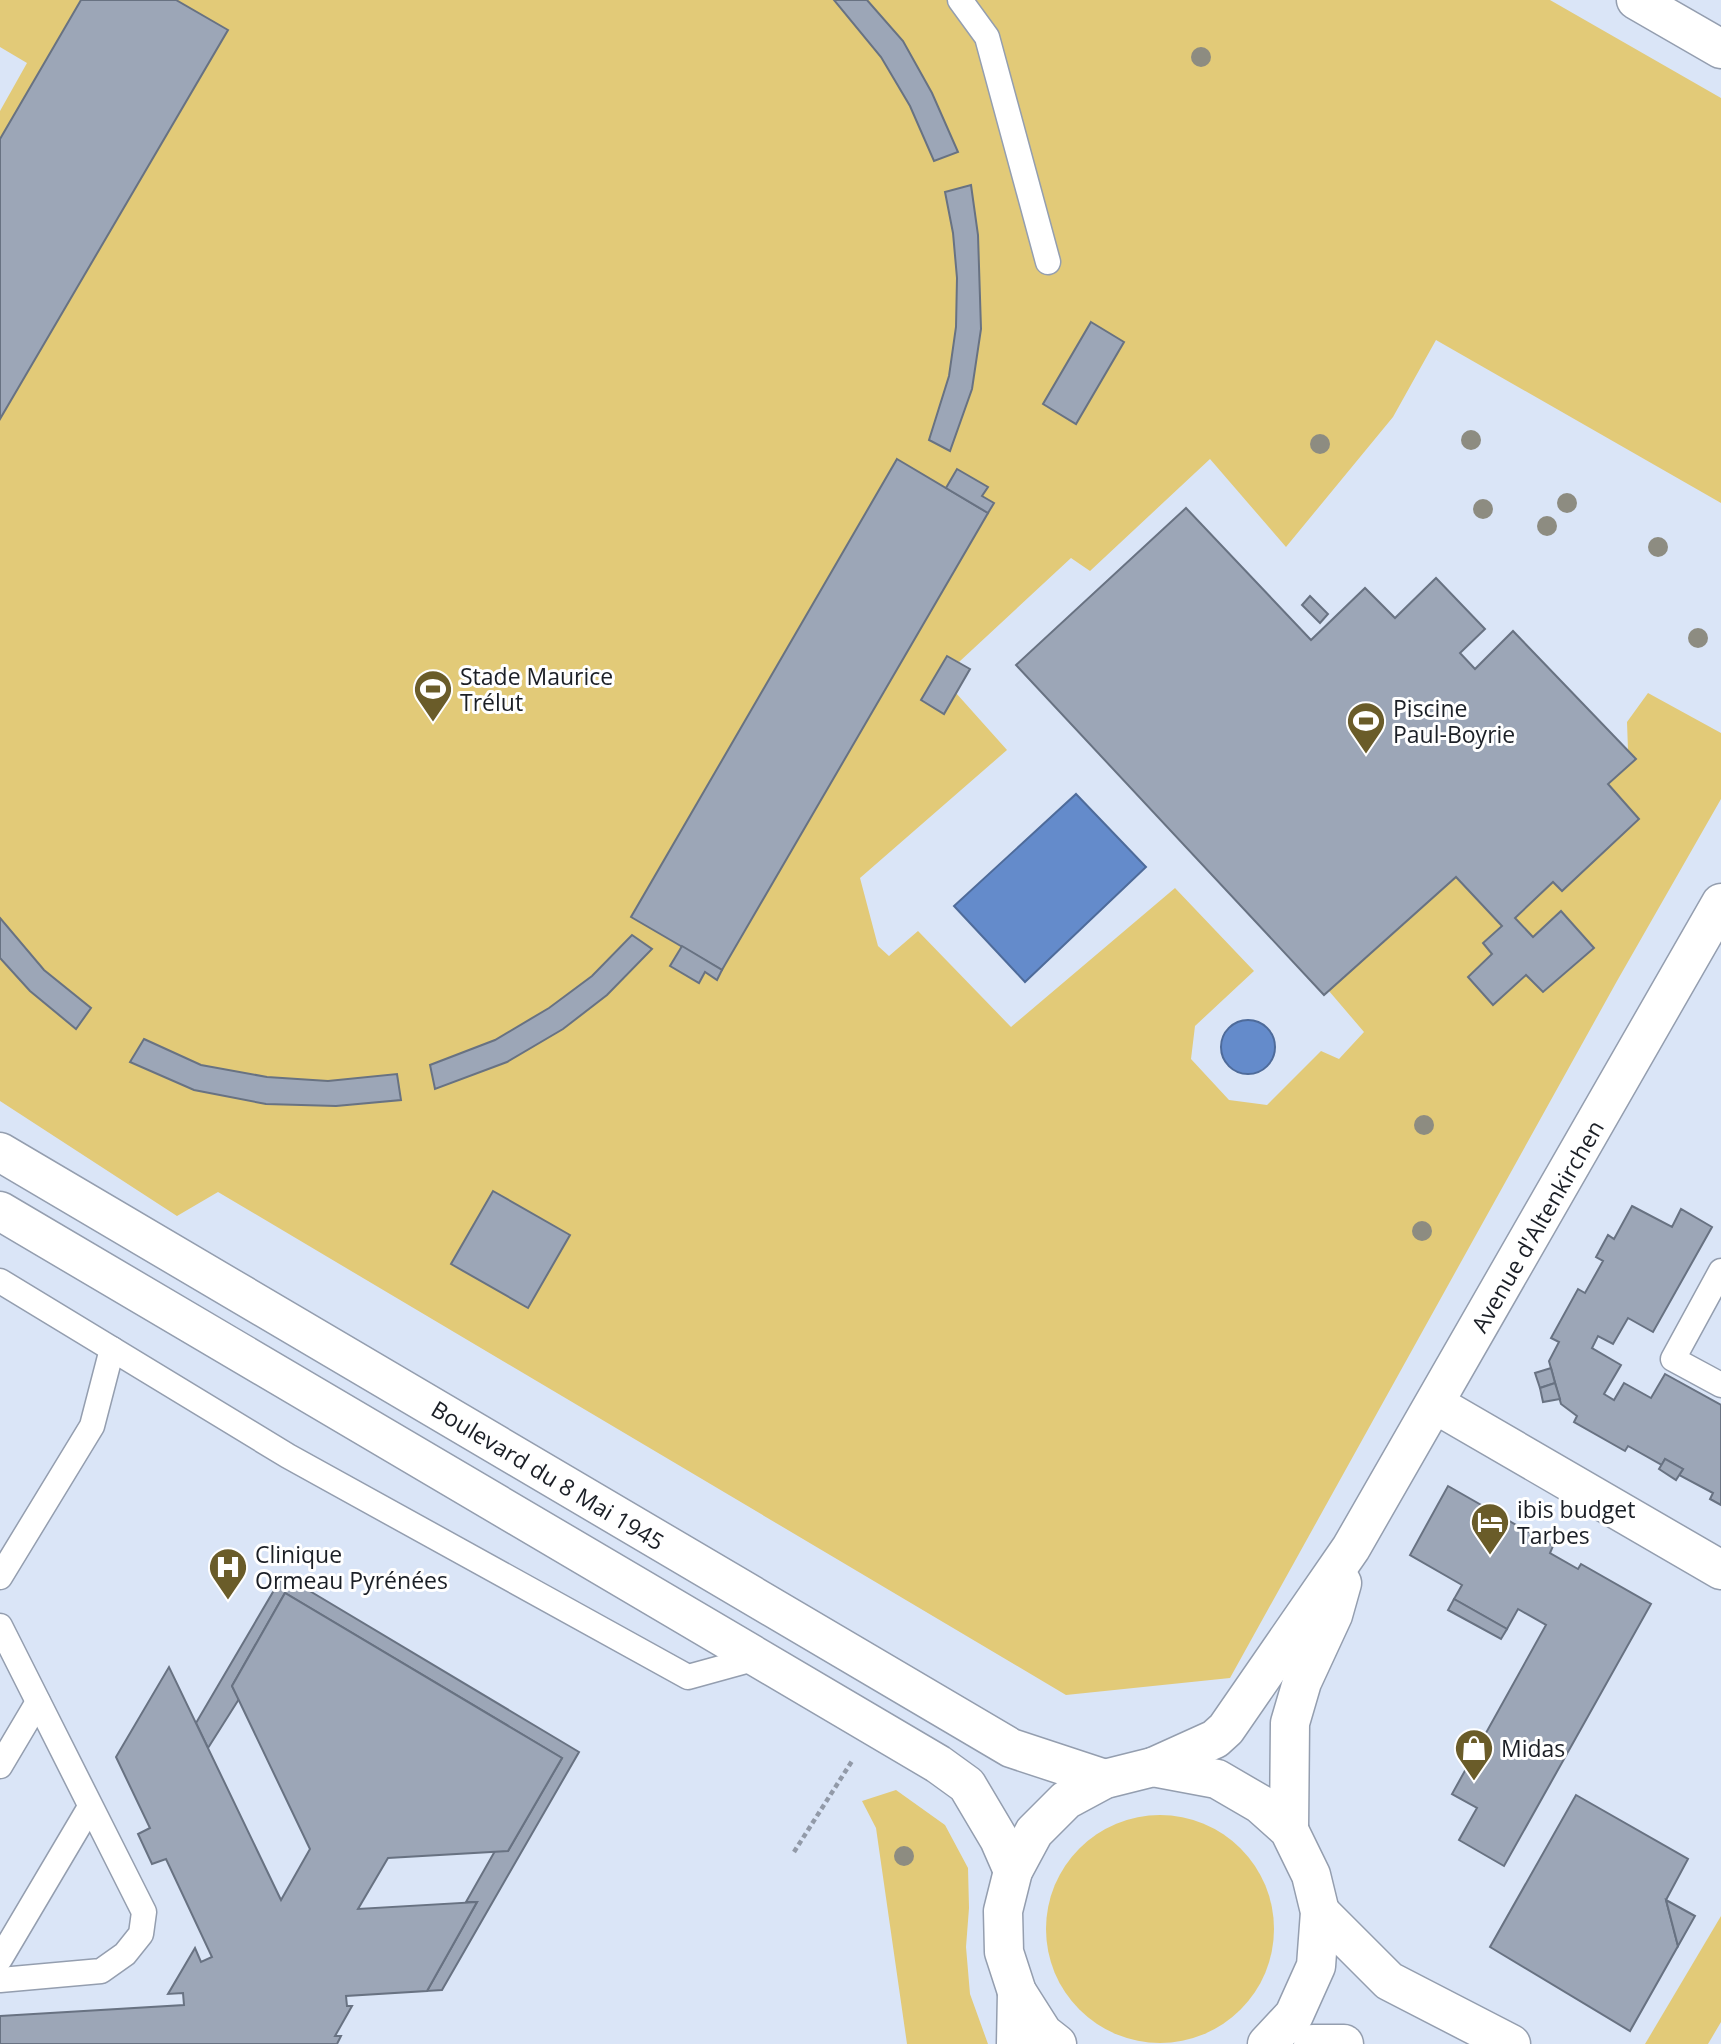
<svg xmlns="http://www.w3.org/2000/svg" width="1721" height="2044" font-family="'Open Sans',sans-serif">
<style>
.green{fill:#e2ca78}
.water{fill:#648bcb;stroke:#4e6b9a;stroke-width:2}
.building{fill:#9ca6b7;stroke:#687282;stroke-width:2}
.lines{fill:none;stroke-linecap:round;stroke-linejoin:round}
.lane-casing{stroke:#949eaf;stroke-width:27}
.street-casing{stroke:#949eaf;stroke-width:41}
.secondary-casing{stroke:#949eaf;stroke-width:41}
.primary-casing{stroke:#949eaf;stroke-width:41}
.path{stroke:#929aa8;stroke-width:4.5;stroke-dasharray:5 3.5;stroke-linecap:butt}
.lane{stroke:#fff;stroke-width:24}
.street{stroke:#fff;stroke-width:38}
.secondary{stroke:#fff;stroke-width:38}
.primary{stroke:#fff;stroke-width:38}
.tree{fill:#8d8c81}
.labels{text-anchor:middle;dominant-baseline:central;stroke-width:6;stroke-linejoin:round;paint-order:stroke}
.poi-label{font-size:23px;fill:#1b1f26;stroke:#fff;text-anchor:start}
.street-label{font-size:23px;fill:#1b1f26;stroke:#fff}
</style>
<rect width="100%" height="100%" fill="#dae5f7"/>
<g class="green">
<path d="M0,0H1550L1721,98V503L1436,340L1393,417L1286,547L1210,459L1090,571L1071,558L959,662L947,656L921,700L944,714L956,693L1007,750L860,878L878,946L889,956L918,931L1011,1027L1175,888L1254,971L1195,1026L1191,1059L1229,1100L1267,1105L1321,1051L1339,1059L1364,1032L1329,991L1456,877L1502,926L1483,943L1492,954L1468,977L1493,1005L1526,975L1544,992L1594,948L1561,911L1533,937L1515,918L1553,882L1562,890L1639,819L1608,784L1636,759L1628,750L1627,722L1648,693L1721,733V799L1617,981L1230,1678L1066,1695L218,1192L177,1216L0,1101V111L27,63L0,47Z"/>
<path d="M896,1790L945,1825L968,1868L969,1908L966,1947L970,1994L988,2044H907L876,1828L862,1801Z"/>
<circle cx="1160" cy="1929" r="114"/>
<path d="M1721,1916V2022L1708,2044H1645Z"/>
</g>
<g class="water">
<path d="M1076,794L1146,867L1025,982L954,906Z"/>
<circle cx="1248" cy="1047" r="27"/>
</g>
<g class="building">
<path d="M81,0H176L228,30L0,419V139Z"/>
<path d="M834,0H867L903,41L932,93L958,152L934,161L910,106L881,57Z"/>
<path d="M971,185L978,235L981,329L972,389L950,451L929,440L949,376L956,327L957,278L953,233L945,192Z"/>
<path d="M1091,322L1124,342L1076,424L1043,404Z"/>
<path d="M897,459L988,513L722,970L631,917Z"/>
<path d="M957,469L988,487L982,496L994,503L988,513L946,488Z"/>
<path d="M1186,508L1311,640L1365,588L1395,618L1436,578L1485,629L1460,653L1475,669L1513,631L1636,759L1608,784L1639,819L1562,891L1553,882L1515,918L1533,937L1561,911L1594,948L1543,992L1526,975L1493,1005L1468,977L1492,954L1483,943L1502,926L1456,877L1324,995L1016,665Z"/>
<path d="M1310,596L1328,614L1320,623L1302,605Z"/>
<path d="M947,656L970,669L944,714L921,700Z"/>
<path d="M0,918L44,970L91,1008L76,1029L30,991L0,958Z"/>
<path d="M632,935L652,949L607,995L563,1029L507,1062L435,1089L430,1065L495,1040L549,1008L592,976Z"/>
<path d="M682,946L722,970L717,980L705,972L699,983L670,966Z"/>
<path d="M144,1039L201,1065L267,1077L328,1081L397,1074L401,1100L336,1106L266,1104L194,1090L130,1062Z"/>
<path d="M493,1191L570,1235L528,1308L451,1264Z"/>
<path d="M1632,1206L1672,1227L1681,1209L1712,1227L1653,1332L1628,1318L1613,1344L1598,1336L1592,1348L1621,1365L1604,1394L1614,1400L1624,1383L1651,1398L1665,1374L1721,1405V1505L1710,1499L1713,1493L1679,1475L1683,1469L1665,1459L1662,1465L1628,1446L1625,1451L1574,1422L1577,1416L1561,1404L1549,1361L1559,1342L1551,1338L1578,1289L1585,1293L1603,1261L1596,1257L1608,1235L1614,1239Z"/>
<path d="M1551,1368L1555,1383L1540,1388L1535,1373Z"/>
<path d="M1555,1383L1560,1399L1543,1402L1540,1388Z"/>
<path d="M1665,1459L1683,1469L1676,1480L1659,1469Z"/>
<path d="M1448,1486L1553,1546L1550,1553L1578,1569L1581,1564L1651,1604L1504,1866L1459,1840L1477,1808L1452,1794L1546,1625L1518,1609L1507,1629L1454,1599L1462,1585L1410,1555Z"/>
<path d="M283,1575L579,1752L442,1990L427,1991L477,1902H466L495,1851H508L562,1758L285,1593L232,1686L239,1699L208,1748L196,1723Z"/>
<path d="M285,1593L562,1758L508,1851L388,1858L358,1909L477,1902L427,1991L346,1996L347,2006H352L335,2036H341L337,2044H0V2016L184,2005L183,1993L168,1994L195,1948L201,1962L212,1957L166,1859L152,1864L138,1834L150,1828L116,1757L169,1667L281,1900L310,1849L232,1686Z"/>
<path d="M1454,1599L1507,1629L1501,1639L1448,1610Z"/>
<path d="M1576,1795L1688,1859L1666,1900L1678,1946L1630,2031L1490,1947Z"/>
<path d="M1666,1900L1695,1916L1678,1946Z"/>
</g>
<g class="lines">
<g class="lane-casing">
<g id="lane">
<path d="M960,0L987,37L1048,262"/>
<path d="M1721,1271L1673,1359L1721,1385"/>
<path d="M0,1281L288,1456L688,1677L757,1658"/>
<path d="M0,1577L92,1426L112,1349"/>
<path d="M0,1626L144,1912L141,1934L125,1954L101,1971L0,1980"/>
<path d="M0,1766L38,1702"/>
<path d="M0,1959L90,1807"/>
</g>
</g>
<g class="street-casing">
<g id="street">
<path d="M1636,0L1721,49"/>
<path d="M1435,1404L1721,1570"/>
</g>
</g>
<g class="secondary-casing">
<g id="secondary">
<path d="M1153,1767L1215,1739L1226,1729L1351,1548L1721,903"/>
<path d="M1289,1830L1290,1723L1302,1682L1333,1615L1342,1583"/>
<path d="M1016,2044L1017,1992"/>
</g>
</g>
<g class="primary-casing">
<g id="primary">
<path d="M0,1152L1011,1748L1105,1779"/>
<path d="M0,1211L938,1764L967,1785L999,1839L1013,1871"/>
<path d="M1320,1912L1389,1981L1511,2044"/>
<path d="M1057,2044L1043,2033L1017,1992L1004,1952L1003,1911L1013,1871L1034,1832L1066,1800L1105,1779L1153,1767L1217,1779L1260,1804L1289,1830L1311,1875L1320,1912L1316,1966L1294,2015L1267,2044"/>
<path d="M1313,2044H1344"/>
</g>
</g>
<path class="path" d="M794,1852L852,1761"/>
<use href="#lane" class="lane"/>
<use href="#street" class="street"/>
<use href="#secondary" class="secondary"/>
<use href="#primary" class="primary"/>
</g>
<g class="tree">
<circle cx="1201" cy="57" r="10"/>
<circle cx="1471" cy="440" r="10"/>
<circle cx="1320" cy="444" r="10"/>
<circle cx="1567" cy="503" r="10"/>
<circle cx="1483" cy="509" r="10"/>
<circle cx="1547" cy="526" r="10"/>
<circle cx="1658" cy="547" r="10"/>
<circle cx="1698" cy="638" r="10"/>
<circle cx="1424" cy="1125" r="10"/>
<circle cx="1422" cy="1231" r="10"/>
<circle cx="904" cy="1856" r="10"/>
</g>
<defs>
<g id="stadium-pin" transform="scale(2.0125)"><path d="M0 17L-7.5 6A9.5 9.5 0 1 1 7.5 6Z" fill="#6a5c29" stroke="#fff"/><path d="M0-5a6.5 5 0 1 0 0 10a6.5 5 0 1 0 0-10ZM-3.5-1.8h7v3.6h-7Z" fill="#fff"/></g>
<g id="hotel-pin" transform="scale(2.0125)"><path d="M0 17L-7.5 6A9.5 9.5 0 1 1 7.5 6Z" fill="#6a5c29" stroke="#fff"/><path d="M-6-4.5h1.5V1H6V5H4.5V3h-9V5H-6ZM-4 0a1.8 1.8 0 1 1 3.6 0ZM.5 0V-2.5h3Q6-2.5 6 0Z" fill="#fff"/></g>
<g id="hospital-pin" transform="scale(2.0125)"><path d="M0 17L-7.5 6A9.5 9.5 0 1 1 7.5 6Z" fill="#6a5c29" stroke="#fff"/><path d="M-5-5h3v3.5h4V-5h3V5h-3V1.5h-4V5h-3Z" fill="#fff"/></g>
<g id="shop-pin" transform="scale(2.0125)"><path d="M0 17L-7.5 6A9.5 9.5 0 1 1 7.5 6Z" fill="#6a5c29" stroke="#fff"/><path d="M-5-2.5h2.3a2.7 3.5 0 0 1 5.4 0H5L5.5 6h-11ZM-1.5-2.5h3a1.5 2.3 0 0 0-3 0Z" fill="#fff"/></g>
</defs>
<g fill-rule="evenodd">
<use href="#stadium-pin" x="433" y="689"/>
<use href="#stadium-pin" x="1366" y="721"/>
<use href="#hotel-pin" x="1490" y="1522"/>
<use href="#hospital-pin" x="228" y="1567"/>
<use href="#shop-pin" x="1474" y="1748"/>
</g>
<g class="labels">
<g class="poi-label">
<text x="460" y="676">Stade Maurice<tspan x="460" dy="26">Trélut</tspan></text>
<text x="1393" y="708">Piscine<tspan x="1393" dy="26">Paul-Boyrie</tspan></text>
<text x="1517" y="1509">ibis budget<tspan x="1517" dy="26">Tarbes</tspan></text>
<text x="255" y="1554">Clinique<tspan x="255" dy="26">Ormeau Pyrénées</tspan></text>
<text x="1501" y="1748">Midas</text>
</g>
<g class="street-label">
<text transform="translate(1537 1226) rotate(-60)">Avenue d'Altenkirchen</text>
<text transform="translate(548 1475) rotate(31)">Boulevard du 8 Mai 1945</text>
</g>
</g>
</svg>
